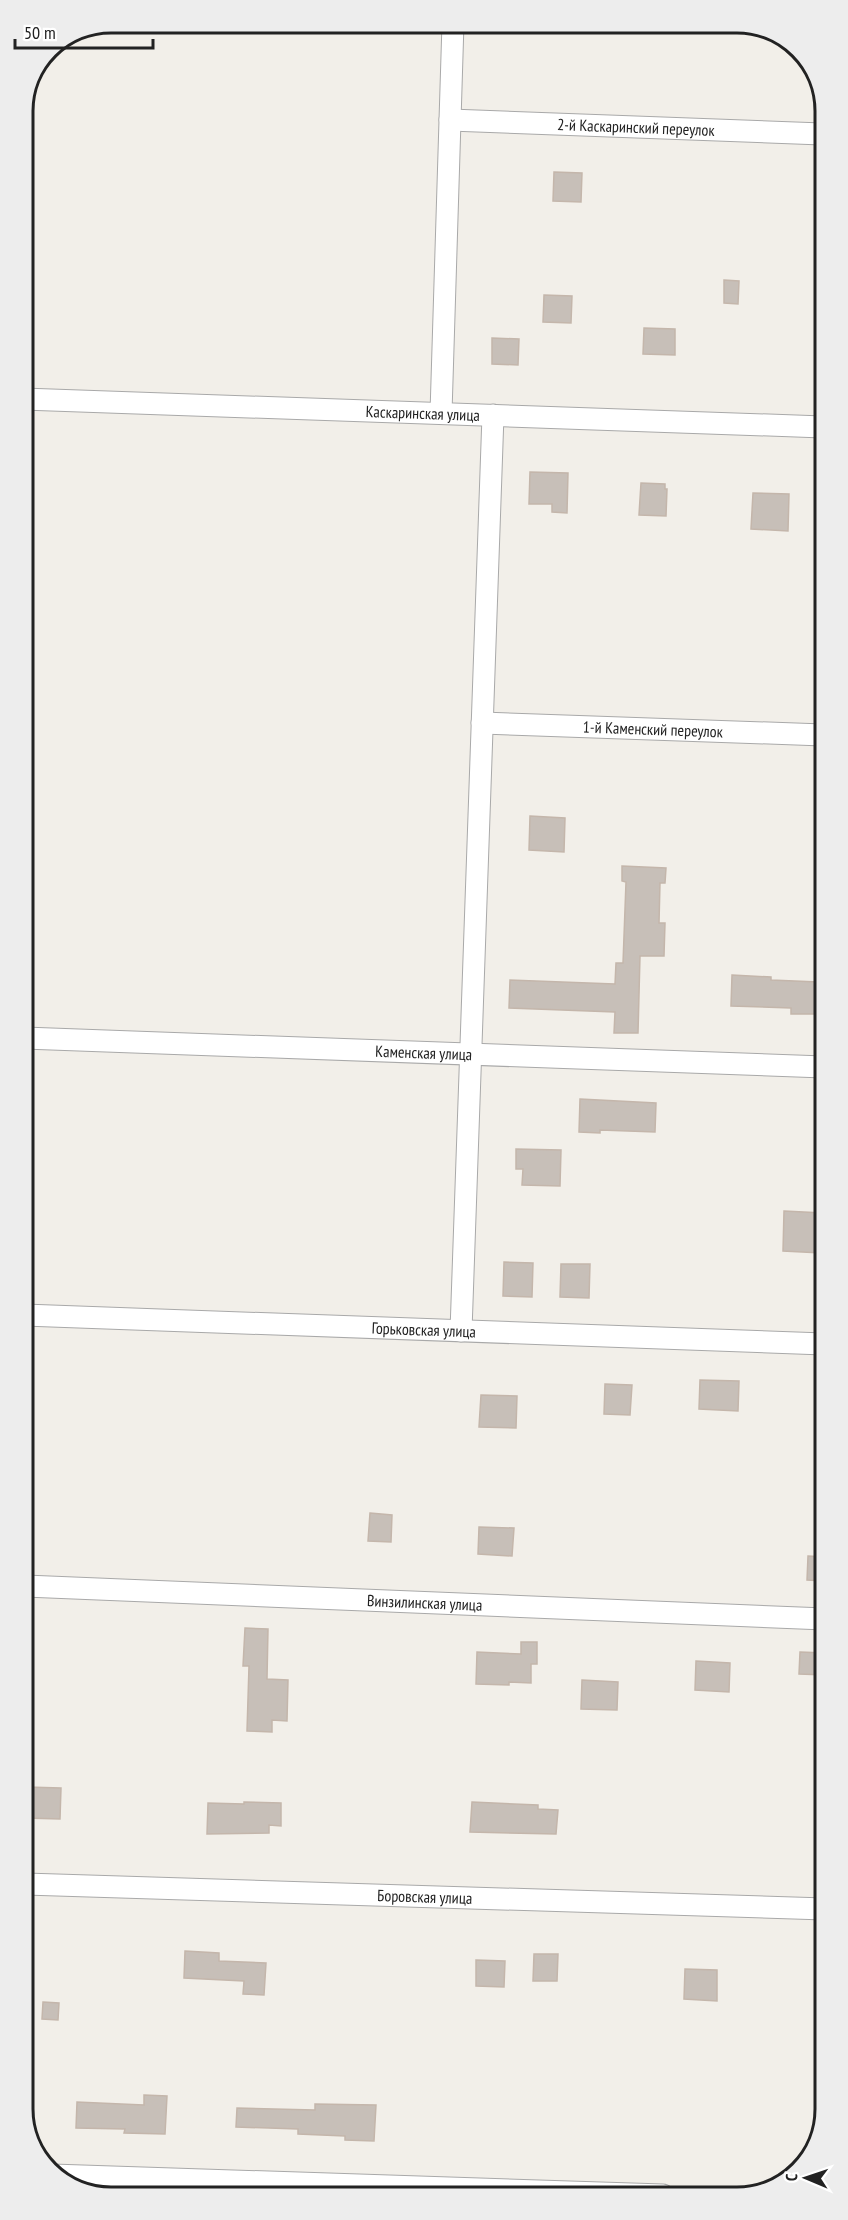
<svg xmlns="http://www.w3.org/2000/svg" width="848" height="2220" font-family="'PT Sans Narrow',sans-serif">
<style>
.building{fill:#c7bfb8;stroke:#c4b6ab;stroke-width:1.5}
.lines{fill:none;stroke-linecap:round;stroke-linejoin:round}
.minor-casing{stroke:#a9a9a9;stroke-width:23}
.minor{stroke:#fff;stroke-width:21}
.labels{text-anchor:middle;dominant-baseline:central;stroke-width:4.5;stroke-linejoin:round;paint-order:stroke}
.street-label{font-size:16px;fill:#222;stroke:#fff}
.rim{fill:none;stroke:#222;stroke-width:3}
</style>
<rect width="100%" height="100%" fill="#f2efe9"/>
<g class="building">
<path d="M554,172L582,173L581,202L553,201Z"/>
<path d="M724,280L739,281L738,304L724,303Z"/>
<path d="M544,295L572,296L571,323L543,322Z"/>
<path d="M644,328L675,329V355L643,354Z"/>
<path d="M492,338L519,339L518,365L492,364Z"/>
<path d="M530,472L568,473L567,513L552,512V504H529Z"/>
<path d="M641,483L665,484V489H667L666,516L639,515Z"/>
<path d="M753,493L789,494L788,531L751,529Z"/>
<path d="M530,816L565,818L564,852L529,850Z"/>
<path d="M622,866L666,868L665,883H660L659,923H665L664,956H640L638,1033H614L615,1012L509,1008L510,980L615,984L616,963H623L626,882L622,881Z"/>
<path d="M732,975L771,977V980L818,982L816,1014H791V1008L731,1006Z"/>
<path d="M580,1099L656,1103L655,1132L600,1130V1133L579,1132Z"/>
<path d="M516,1149L561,1150L560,1186L522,1185L523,1169H516Z"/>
<path d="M784,1211L823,1213L821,1253L783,1251Z"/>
<path d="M504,1262L533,1263L532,1297L503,1296Z"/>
<path d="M561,1264H590L589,1298L560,1297Z"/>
<path d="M700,1380L739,1381L738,1411L699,1409Z"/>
<path d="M605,1384L632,1385L630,1415L604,1414Z"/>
<path d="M481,1395L517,1396L516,1428L479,1427Z"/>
<path d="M370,1513L392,1515L391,1542L368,1541Z"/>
<path d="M479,1527L514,1528L512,1556L478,1554Z"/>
<path d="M808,1556L825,1557V1581L807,1580Z"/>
<path d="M245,1628L268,1629L267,1679L288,1680L287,1721L272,1720V1732L247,1731L249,1666H243Z"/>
<path d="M521,1642H537V1664H531V1683L509,1682V1685L476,1684L477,1652L521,1654Z"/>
<path d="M800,1652L825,1653V1675L799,1674Z"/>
<path d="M696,1661L730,1663L729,1692L695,1690Z"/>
<path d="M582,1680L618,1682L617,1710L581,1709Z"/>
<path d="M26,1787L61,1788L60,1819L25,1818Z"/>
<path d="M244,1802L281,1803V1826L269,1825V1833L207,1834L208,1803L244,1804Z"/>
<path d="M472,1802L538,1805V1809L558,1810L556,1834L470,1832Z"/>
<path d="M185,1951L219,1953V1961L266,1963L264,1995L243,1994L244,1981L184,1978Z"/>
<path d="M534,1954H558L557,1981H533Z"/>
<path d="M476,1960L505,1961L504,1987L476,1986Z"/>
<path d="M685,1969L717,1970V2001L684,1999Z"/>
<path d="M43,2002L59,2003L58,2020L42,2019Z"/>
<path d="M144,2095L167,2096L165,2134L124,2133L125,2129L76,2128L77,2102L144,2105Z"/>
<path d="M315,2104L376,2105L374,2141L345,2140V2136L298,2134V2129L236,2127L237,2108L315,2110Z"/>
</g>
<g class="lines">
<g class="minor-casing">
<g id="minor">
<path id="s1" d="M450,120L822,134"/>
<path id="s2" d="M23,399L823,427"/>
<path d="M441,413L453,23"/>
<path id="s3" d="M482,723L823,735"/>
<path id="s4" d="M24,1038L824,1067"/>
<path id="s5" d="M24,1315L824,1344"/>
<path d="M461,1331L493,415"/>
<path id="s6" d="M25,1586L825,1619"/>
<path id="s7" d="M25,1884L825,1909"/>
<path d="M52,2175L663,2195"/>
</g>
</g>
<use href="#minor" class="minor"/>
</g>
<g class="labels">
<g class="street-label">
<text stroke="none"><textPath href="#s1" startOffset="186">2-й Каскаринский переулок</textPath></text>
<text stroke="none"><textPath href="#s2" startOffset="400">Каскаринская улица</textPath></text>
<text stroke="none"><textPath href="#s3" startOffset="171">1-й Каменский переулок</textPath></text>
<text stroke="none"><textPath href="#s4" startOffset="400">Каменская улица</textPath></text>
<text stroke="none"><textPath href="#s5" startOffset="400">Горьковская улица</textPath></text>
<text stroke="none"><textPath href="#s6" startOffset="400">Винзилинская улица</textPath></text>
<text stroke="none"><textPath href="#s7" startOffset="400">Боровская улица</textPath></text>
</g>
</g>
<path d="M0 0H848V2220H0ZM111 33H737A78 78 0 0 1 815 111V2109A78 78 0 0 1 737 2187H111A78 78 0 0 1 33 2109V111A78 78 0 0 1 111 33Z" fill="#ededed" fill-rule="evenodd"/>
<path class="rim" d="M111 33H737A78 78 0 0 1 815 111V2109A78 78 0 0 1 737 2187H111A78 78 0 0 1 33 2109V111A78 78 0 0 1 111 33Z"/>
<g transform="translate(806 2178) rotate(272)" stroke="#ffffff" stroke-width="4.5" paint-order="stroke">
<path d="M0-4.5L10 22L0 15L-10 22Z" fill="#222222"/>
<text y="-9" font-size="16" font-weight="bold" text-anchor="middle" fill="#222222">С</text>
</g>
<path d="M15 39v9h138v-9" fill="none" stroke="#222222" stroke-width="3"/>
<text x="24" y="39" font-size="18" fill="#222222" stroke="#ffffff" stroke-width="4.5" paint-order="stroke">50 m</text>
</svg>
